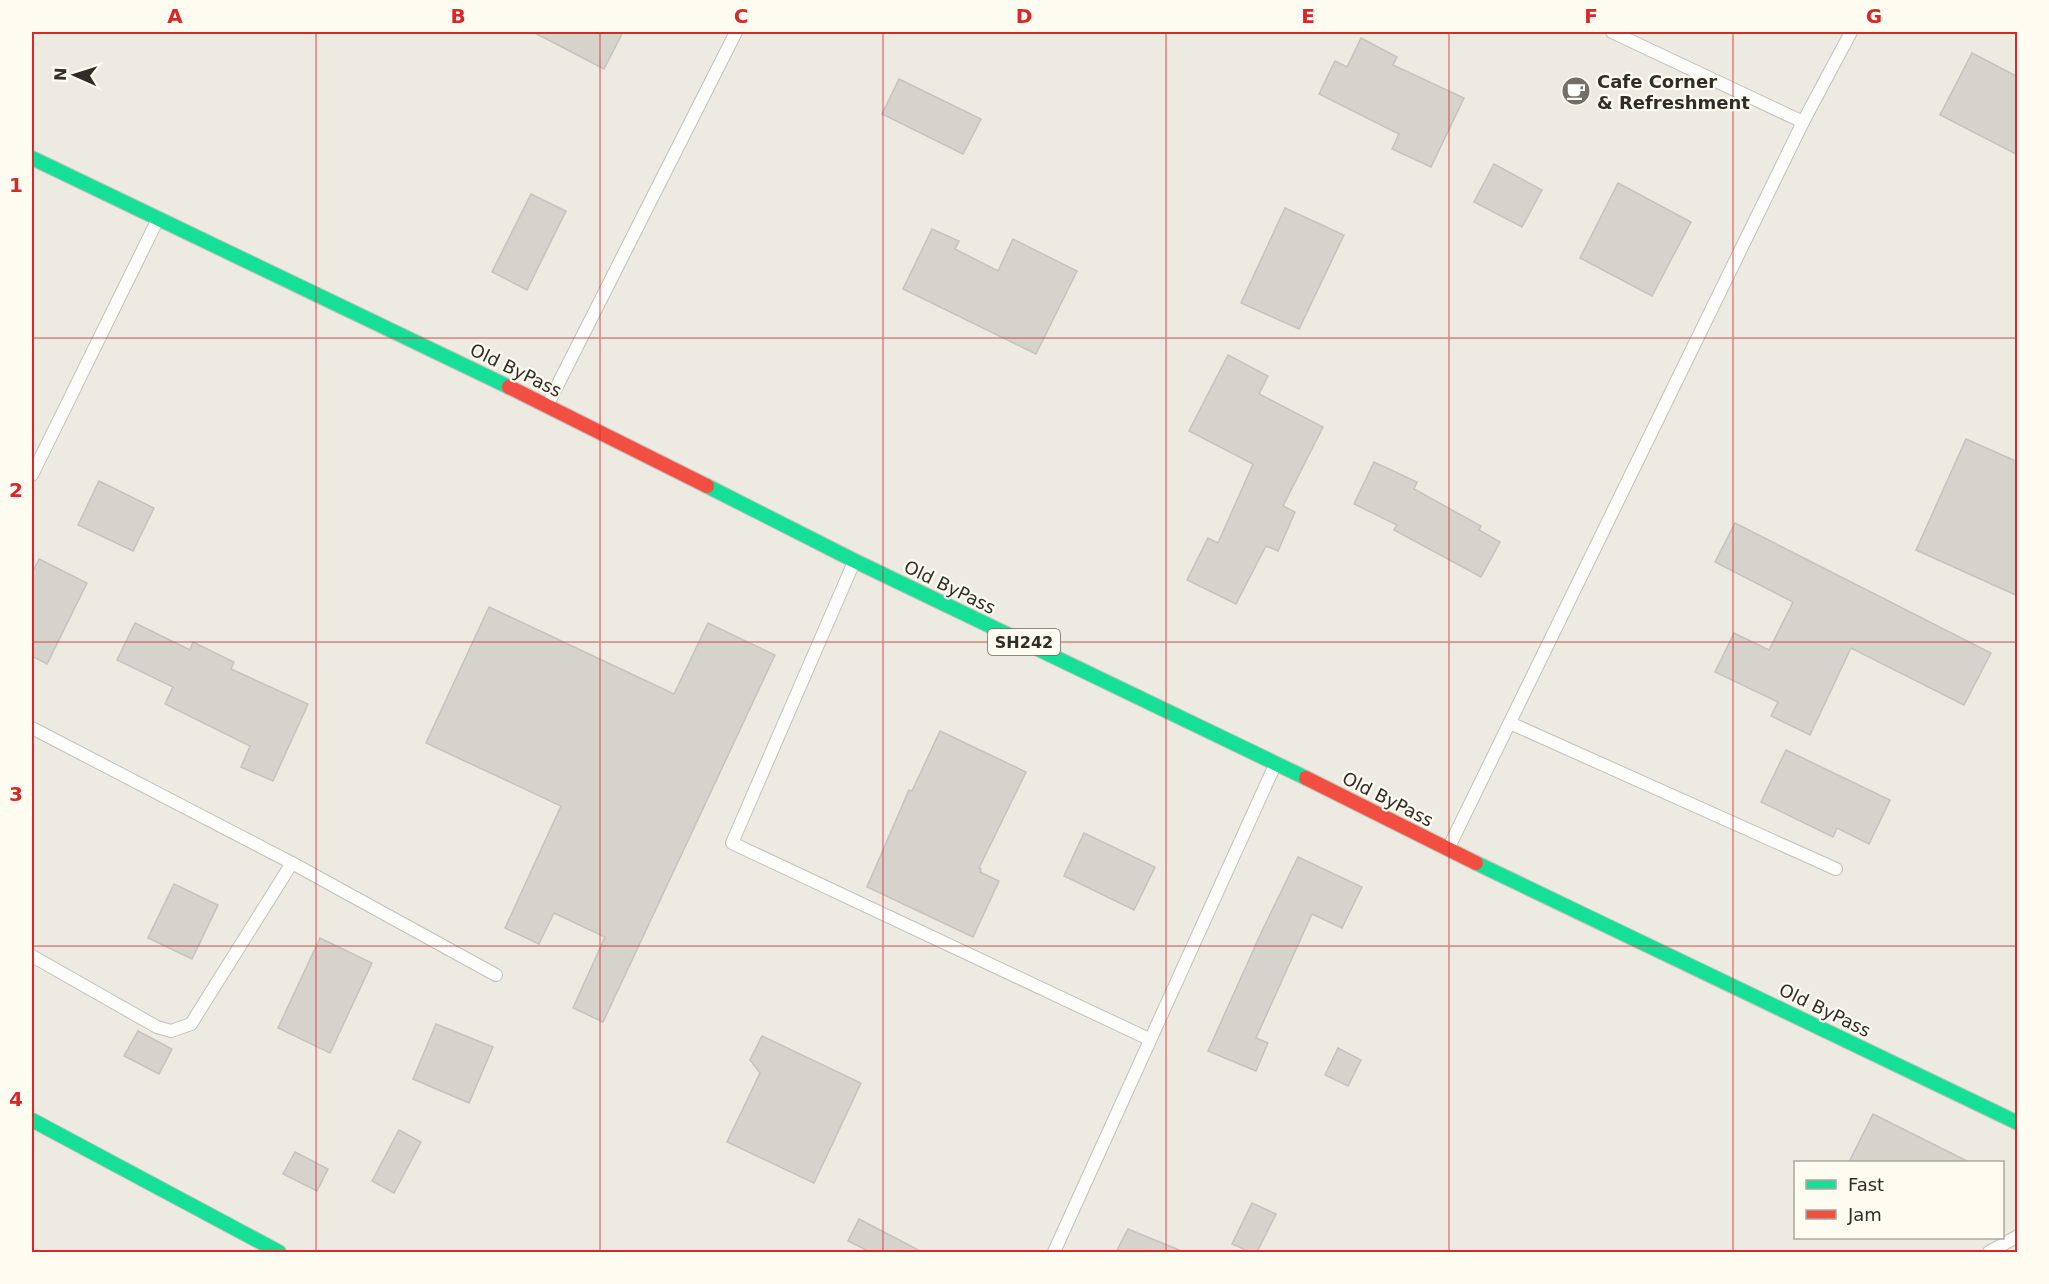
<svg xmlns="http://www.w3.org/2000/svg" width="2049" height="1284" font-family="'DejaVu Sans',sans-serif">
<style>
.building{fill:#d6d2cc;stroke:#c8c2be;stroke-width:1.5}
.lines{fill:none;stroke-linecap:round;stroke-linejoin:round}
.lane-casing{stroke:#c4c1ba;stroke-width:14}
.fast-casing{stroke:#c4c1ba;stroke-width:16}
.jam-casing{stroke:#c4c1ba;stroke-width:16}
.lane{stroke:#fcfcfa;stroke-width:12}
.fast{stroke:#16e098;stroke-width:14}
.jam{stroke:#f24e42;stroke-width:14}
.grid{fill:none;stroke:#d62828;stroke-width:1.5;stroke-opacity:0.55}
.labels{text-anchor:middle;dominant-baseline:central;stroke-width:4.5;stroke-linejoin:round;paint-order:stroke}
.shield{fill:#fefbf0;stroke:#6d6b63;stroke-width:1.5}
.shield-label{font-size:16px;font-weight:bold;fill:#2f2d26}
.poi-label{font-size:18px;font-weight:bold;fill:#2f2d26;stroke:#fefbf0;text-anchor:start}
.street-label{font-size:18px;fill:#2f2d26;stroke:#fefbf0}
.neatline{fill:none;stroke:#d62828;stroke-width:2}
.grid-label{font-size:20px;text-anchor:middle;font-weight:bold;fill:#d62828}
</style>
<rect width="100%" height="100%" fill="#edeae1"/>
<g class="building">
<path d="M533,32H623L604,69Z"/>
<path d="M1361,38L1397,57L1393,65L1464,98L1431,167L1392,149L1399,134L1319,94L1335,61L1347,67Z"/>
<path d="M1972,53L2018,77V155L1940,115Z"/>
<path d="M899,79L981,119L963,154L882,114Z"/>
<path d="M1494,164L1542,190L1522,227L1474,202Z"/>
<path d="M1618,183L1691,222L1652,296L1580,258Z"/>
<path d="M531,194L566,211L527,290L492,272Z"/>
<path d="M1285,208L1344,235L1299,329L1241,303Z"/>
<path d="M932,229L959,241L955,249L998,271L1013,239L1077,271L1036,354L903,289Z"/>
<path d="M1228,355L1268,376L1259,394L1323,427L1283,506L1295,512L1278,551L1266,546L1236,604L1187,580L1208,538L1218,543L1253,464L1189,431Z"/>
<path d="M1966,439L2018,462V596L1916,550Z"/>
<path d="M1374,462L1417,482L1414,489L1481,526L1479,530L1500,542L1481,577L1394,530L1397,525L1354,504Z"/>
<path d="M99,481L154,508L133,551L78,525Z"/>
<path d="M1735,523L1991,653L1964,705L1851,648L1810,735L1771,716L1778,702L1715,672L1734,633L1769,650L1793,602L1715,562Z"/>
<path d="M39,559L87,583L47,664L32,656V574Z"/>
<path d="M489,607L674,694L708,623L775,655L603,1022L573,1008L605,937L554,913L539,944L505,928L561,806L426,743Z"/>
<path d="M135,623L190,650L193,642L234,662L231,669L308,704L273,781L241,767L250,746L165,704L173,687L117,660Z"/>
<path d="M940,731L1026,772L979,868L981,869L980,872L999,881L973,937L867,887L909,790L912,791Z"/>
<path d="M1786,750L1890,800L1869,844L1837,828L1833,837L1761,802Z"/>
<path d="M1084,833L1155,867L1134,910L1064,876Z"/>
<path d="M1298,857L1362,887L1342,928L1312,914L1256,1038L1268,1043L1256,1071L1208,1051L1261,933Z"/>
<path d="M174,884L218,905L192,959L148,938Z"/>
<path d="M320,938L372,963L330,1053L278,1028Z"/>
<path d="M436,1024L493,1047L469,1103L413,1079Z"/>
<path d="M138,1031L172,1049L159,1074L124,1056Z"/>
<path d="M762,1036L861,1083L814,1183L727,1142L760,1073L750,1060Z"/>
<path d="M1338,1048L1361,1060L1348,1086L1325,1075Z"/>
<path d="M1873,1114L1969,1162H1849Z"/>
<path d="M399,1130L421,1142L394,1193L372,1181Z"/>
<path d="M295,1152L328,1169L317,1191L283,1174Z"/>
<path d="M1252,1203L1276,1214L1257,1252H1250L1232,1244Z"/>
<path d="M859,1219L922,1252H870L848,1241Z"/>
<path d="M1128,1229L1184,1252H1116Z"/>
</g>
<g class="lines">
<g class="lane-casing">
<g id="lane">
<path d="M1612,32L1803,122"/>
<path d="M548,404L736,32"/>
<path d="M32,475L157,221"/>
<path d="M854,562L732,843L1149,1039"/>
<path d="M1510,723L1836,869"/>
<path d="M32,728L292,863L496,975"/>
<path d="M1448,849L1803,122L1851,32"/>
<path d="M32,956L157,1027L171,1031L191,1024L292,863"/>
<path d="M1054,1252L1275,765"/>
<path d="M1989,1252L2018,1236"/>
</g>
</g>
<g class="fast-casing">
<g id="fast">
<path d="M32,158L509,387"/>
<path d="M707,486L855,561L1306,778"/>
<path d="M1476,863L2018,1123"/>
<path d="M32,1120L279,1252"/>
</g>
</g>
<g class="jam-casing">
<g id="jam">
<path d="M509,387L707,486"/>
<path d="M1306,778L1476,863"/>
</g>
</g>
<use href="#lane" class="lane"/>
<use href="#fast" class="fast"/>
<use href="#jam" class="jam"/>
</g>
<path class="grid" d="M316,32V1252M600,32V1252M883,32V1252M1166,32V1252M1449,32V1252M1733,32V1252M32,338H2018M32,642H2018M32,946H2018"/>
<defs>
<g id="cafe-disc" transform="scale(1.5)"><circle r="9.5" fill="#726f67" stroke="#fefbf0"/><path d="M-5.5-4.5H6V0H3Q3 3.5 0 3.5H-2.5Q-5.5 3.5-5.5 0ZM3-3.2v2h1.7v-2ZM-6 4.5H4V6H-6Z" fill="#fff"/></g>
</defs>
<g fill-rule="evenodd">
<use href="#cafe-disc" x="1576" y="91"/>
</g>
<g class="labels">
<rect class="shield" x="988" y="629" width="72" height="26" rx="4.5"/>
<g class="shield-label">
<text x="1024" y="642">SH242</text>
</g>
<g class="poi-label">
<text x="1597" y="81">Cafe Corner<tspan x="1597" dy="21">&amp; Refreshment</tspan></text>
</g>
<g class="street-label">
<text transform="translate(516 370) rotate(26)">Old ByPass</text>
<text transform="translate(950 587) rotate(26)">Old ByPass</text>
<text transform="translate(1388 799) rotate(27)">Old ByPass</text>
<text transform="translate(1825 1010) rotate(26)">Old ByPass</text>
</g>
</g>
<rect width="2049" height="1284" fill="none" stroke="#fefbf0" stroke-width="66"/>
<rect x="1794" y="1161" width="210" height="78" fill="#fefbf0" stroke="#aba99f" stroke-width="1.5"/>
<rect x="1806" y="1180" width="30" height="9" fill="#16e098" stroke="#aba99f" stroke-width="1.5"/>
<text x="1848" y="1191" font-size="18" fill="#2f2d26">Fast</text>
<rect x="1806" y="1210" width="30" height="9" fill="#f24e42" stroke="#aba99f" stroke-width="1.5"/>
<text x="1848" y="1221" font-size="18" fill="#2f2d26">Jam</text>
<g transform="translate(75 75) rotate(273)" stroke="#fefbf0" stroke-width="4.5" paint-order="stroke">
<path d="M0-4.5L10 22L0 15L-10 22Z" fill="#2f2d26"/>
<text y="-9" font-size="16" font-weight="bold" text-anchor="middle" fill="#2f2d26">N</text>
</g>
<rect x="33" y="33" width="1983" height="1218" class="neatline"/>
<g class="grid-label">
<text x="175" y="23">A</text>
<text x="458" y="23">B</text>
<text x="741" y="23">C</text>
<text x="1024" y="23">D</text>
<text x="1308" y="23">E</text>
<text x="1591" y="23">F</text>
<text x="1874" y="23">G</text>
<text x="16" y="192">1</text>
<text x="16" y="497">2</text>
<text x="16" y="801">3</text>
<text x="16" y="1106">4</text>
</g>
</svg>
